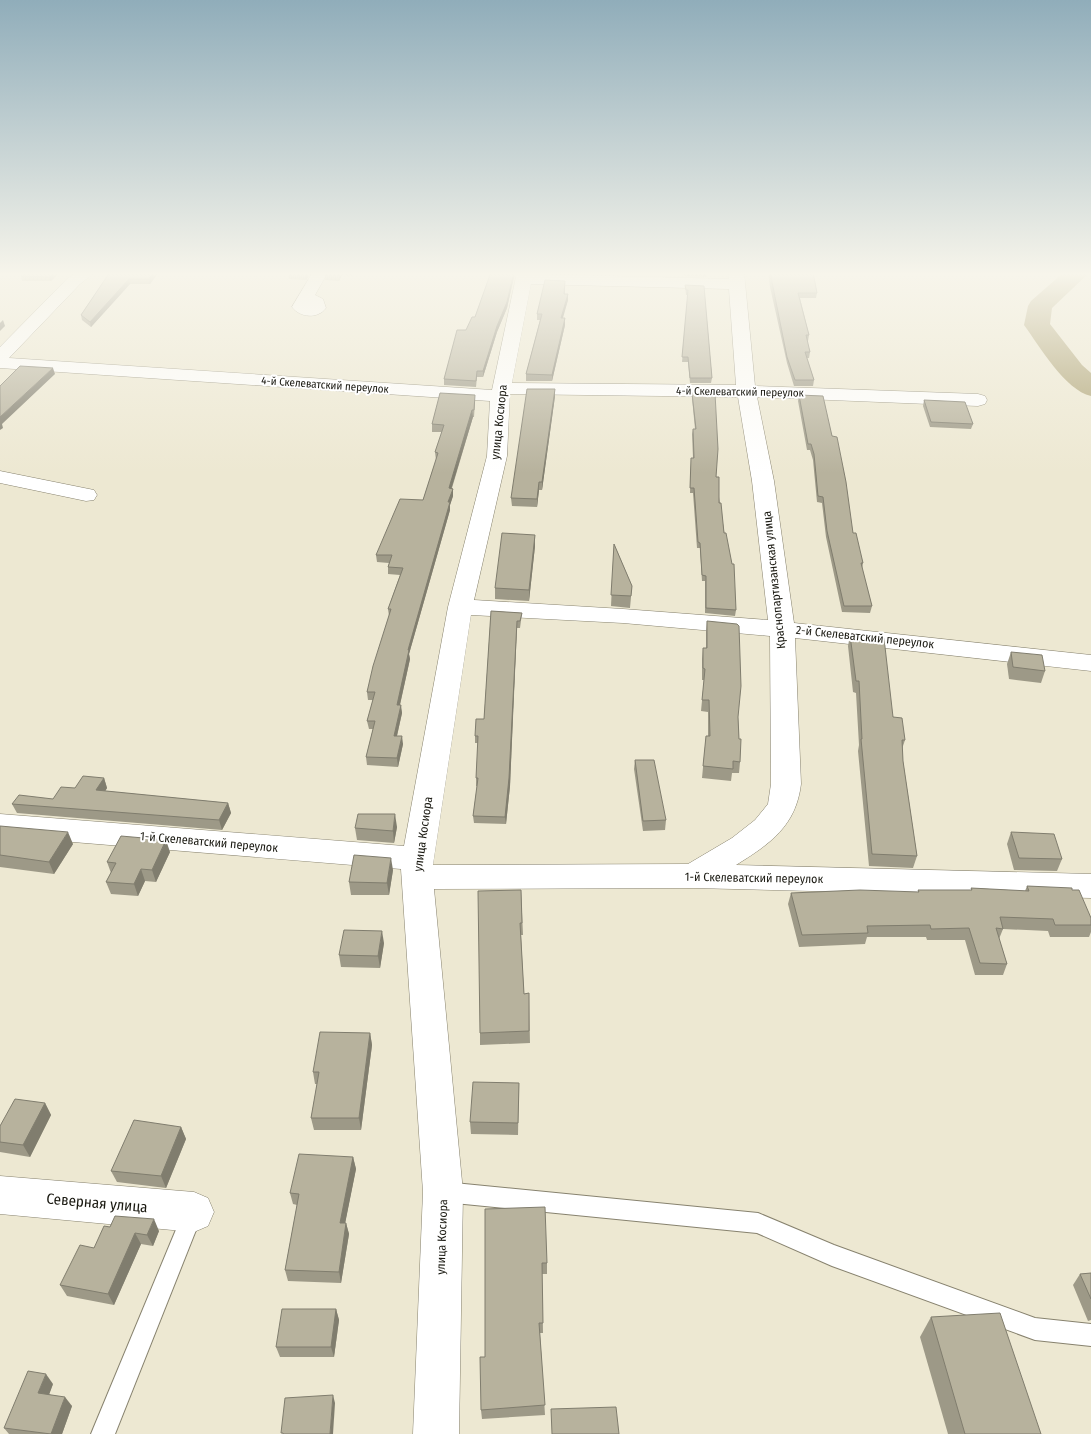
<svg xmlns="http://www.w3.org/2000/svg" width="1091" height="1434" font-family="'Fira Sans Condensed',sans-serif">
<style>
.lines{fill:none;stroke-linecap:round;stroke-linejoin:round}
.river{fill:#ada274;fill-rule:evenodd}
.lane-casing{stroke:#87826e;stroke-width:2}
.street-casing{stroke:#87826e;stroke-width:1}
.lane{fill:#fff;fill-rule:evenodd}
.street{fill:#fff;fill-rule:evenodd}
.wall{fill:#9d9987}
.shaded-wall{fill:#807d6e}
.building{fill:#b7b29d;stroke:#807d6e}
.labels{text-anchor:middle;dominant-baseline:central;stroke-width:4;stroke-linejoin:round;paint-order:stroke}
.far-street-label{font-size:11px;fill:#1a1911;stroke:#fff}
.street-label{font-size:12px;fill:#1a1911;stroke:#fff}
.near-street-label{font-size:15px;fill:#1a1911;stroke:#fff}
</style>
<rect width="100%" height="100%" fill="#ede8d2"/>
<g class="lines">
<path class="river" d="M1064,272H1090L1052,308L1050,324L1082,365L1091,373V396C1065,390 1040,347 1024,325L1028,306L1031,301Z"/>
<g class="lane-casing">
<g id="lane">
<path d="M444,1182L758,1213L834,1245L1035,1318L1091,1324V1346L1035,1340L832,1266L757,1233L444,1202L437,1199L434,1192L437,1185Z"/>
<path d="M192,1205L199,1208L202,1215L115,1434H91L185,1208Z"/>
</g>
</g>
<g class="street-casing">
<g id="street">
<path d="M77,272H95L80,284L9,358L492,390L517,272H533L532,274L729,279L728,272H744L755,386L978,394L985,396L987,400L985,404L978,406L757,397L774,481L794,623L1091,655V671L795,638L801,784C796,826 770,844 736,865L1091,874V898L694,888L434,889L463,1192L459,1434H413L423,1192L401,869L0,836V814L404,846L448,607L487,456L490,401L0,368V347L68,278ZM531,284L729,289L736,385L512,383ZM510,394L738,397L752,481L768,620L623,609L474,600L507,456ZM471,615L623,623L770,636L771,784L768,804L755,820L732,838L688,864L433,865Z"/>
<path d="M313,272H328L315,295L323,299L326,308C318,319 300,318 292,307Z"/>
<path d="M0,471L94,490L97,495L94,500L86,501L0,483Z"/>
<path d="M0,1176L194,1192L208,1198L214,1212L208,1226L194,1232L0,1214Z"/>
</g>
</g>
<use href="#lane" class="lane"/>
<use href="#street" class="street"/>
</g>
<g class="wall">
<path d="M60,272L51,281H22L21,276Z"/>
<path d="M110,272H159L150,284H130L91,327L82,320L81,315Z"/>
<path d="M289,272H311L306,280L289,279L288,274Z"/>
<path d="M326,272H354L352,276L342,275L339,281L325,280V275Z"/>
<path d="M491,272H515L507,308L497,332L483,377H477L476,387L444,385V379L475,317Z"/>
<path d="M683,272H706V277L684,276Z"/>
<path d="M768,272H813L817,293L816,298H800L809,335L808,341H807L810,352L809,358H807L814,380L813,386H794L787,363L770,287Z"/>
<path d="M685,285L704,286L712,378L711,383H690L688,362H682L688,295H686Z"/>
<path d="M565,287V294H568V300L562,318H565V325L552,381H526V374L540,320H537V314Z"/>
<path d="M555,389V396L542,490H539L537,507L512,506L511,498Z"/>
<path d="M692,393L716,477L736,610L735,616L705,613V581H702L700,548H697L693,493H690L691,463L693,458L692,434L693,429H695L692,398Z"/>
<path d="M799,395L853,533L863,563L862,569L872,606L870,613L842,612L826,537L822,503L817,502L813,460L810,450H807L798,401Z"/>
<path d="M924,400L973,424L971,429L930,427L923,406Z"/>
<path d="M475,402L474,417H473L452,488L453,489V496L450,505V510L409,654L410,659L400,705L402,713L397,736L403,744L398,767L367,765L366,757L373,729H369L367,721L373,700H368L367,692L389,616L388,609L400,575L388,574V567L389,563L377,562L376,555L423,500L436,460L435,452L442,432H432V424Z"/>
<path d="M535,535V546L529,601L495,599V588Z"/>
<path d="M614,544L632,586L630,608L611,606Z"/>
<path d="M491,611L522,613L520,628H517L510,786L506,824L474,823L473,816L477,786H476V778L478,743H475V736L484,719Z"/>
<path d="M707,621L738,717L740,762L739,773H732L731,781L702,778L706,736H708V712L701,711L704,680H702V659L703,648H706V632Z"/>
<path d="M850,635L905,740L902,749L903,761L917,856L913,868L869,866L858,751L859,745L856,693L853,692L848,646Z"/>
<path d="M1011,652L1045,671L1041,683L1009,679L1007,664Z"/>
<path d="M635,760L666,820L665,830L643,831L634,769Z"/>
<path d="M104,778L107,788L105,791L228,803L231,813L222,830L17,813L12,804L53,799L75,788Z"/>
<path d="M0,826L73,844L54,874L0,867Z"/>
<path d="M397,827L394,843L357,840L355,828Z"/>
<path d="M1011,832L1062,859L1057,871L1014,870L1007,844Z"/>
<path d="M170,852L156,882L145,881L138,896L111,894L106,882L111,873L107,862Z"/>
<path d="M393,870L389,895H351L349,882Z"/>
<path d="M1027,886L1072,890L1091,918V932L1089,937H1050L1048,931L1003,929L999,939L1007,964L1003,975H975L965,940H927L926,937H867L865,944L799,947L788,904L791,893L918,892V890H971V888L1025,891Z"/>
<path d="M521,890L523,935H521L524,994L529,993L530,1043L480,1045V1033Z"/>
<path d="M384,943L380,968L341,967L339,955Z"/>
<path d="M370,1033L372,1045L361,1130H314L311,1118L317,1084H315L313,1072Z"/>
<path d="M519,1083L518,1135L471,1134L470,1122Z"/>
<path d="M45,1103L51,1115L30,1157L0,1152V1126Z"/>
<path d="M181,1127L186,1139L166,1188L117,1182L111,1171Z"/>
<path d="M353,1157L356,1169L345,1223H346L349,1234L341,1283L288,1281L285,1270L297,1205L293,1204L290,1193Z"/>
<path d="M485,1209L547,1263V1274H542L543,1333H540L545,1415L482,1419L481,1410L485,1357Z"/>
<path d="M110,1227L159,1231L153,1246L141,1244L114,1305L67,1296L60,1285L94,1248Z"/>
<path d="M1091,1273V1320L1088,1321L1073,1285L1080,1274Z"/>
<path d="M336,1309L339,1320L334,1357H280L276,1347Z"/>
<path d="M931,1317L1041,1434H948L920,1337Z"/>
<path d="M53,1384L49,1394L72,1406L62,1434H9L4,1428Z"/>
</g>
<g class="shaded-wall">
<path d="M54,272H60L51,281L49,277Z"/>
<path d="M154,272H159L150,284L149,279Z"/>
<path d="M307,272H311L306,280L305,274Z"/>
<path d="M340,272H342V275L339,281V275Z"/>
<path d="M514,272H515L507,308L497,332L483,377V371Z"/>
<path d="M129,279L130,284L91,327L90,322Z"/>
<path d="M568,294V300L561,325V318Z"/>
<path d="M565,318V325L552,381V375Z"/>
<path d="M3,320L5,326L0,331V323Z"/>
<path d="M53,368L55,374L2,424L3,428L0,430V417Z"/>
<path d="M555,389V396L542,490V482Z"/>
<path d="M472,410L473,417L449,496V488Z"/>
<path d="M539,482V490L537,507V499Z"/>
<path d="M453,489V496L450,505V510L409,654L410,659L398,713L397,705L408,650L448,502Z"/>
<path d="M535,535V546L529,601V590Z"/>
<path d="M517,621L510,786L506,824L505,817Z"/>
<path d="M401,705L402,713L395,744L394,736Z"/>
<path d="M402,736L403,744L398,767L397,758Z"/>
<path d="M104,778L107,788L100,800L96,790Z"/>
<path d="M228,803L231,813L222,830L219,820Z"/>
<path d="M395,814L397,827L394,843L393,831Z"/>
<path d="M68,832L73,844L54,874L49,862Z"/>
<path d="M166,840L170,852L156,882L152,870Z"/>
<path d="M391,858L393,870L389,895L387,883Z"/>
<path d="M141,869L145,881L138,896L134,884Z"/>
<path d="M382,931L384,943L380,968L378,956Z"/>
<path d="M370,1033L372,1045L361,1130L359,1118Z"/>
<path d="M45,1103L51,1115L30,1157L23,1145Z"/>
<path d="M181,1127L186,1139L166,1188L161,1176Z"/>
<path d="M353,1157L356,1169L343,1234L340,1223Z"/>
<path d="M154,1219L159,1231L153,1246L147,1235Z"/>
<path d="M346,1223L349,1234L341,1283L339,1272Z"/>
<path d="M135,1233L141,1244L114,1305L108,1294Z"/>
<path d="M336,1309L339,1320L334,1357L331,1347Z"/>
<path d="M46,1374L53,1384L46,1403L38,1393Z"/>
<path d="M333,1395L335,1403L333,1434H330Z"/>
<path d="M65,1397L72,1406L62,1434H51Z"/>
</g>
<g class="building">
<path d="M25,272H54L49,277L21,276Z"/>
<path d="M110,272H154L149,279H129L90,322L81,315Z"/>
<path d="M289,272H307L305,274H288Z"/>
<path d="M326,272H340L339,275H325Z"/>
<path d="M491,272H514L507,302L497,326L483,371H477L476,381L444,379L457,330H466L472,317H475Z"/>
<path d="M770,272H813L817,293H798L809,335H806L810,352H805L814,380H795L787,357Z"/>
<path d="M545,280L565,281L564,294H568L561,318H565L552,375L526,374L542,314H537Z"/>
<path d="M685,285L704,286L712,378H690L688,357H682L688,290H686Z"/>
<path d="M20,366L53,368L0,417V386Z"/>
<path d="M527,389H555L542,482H539L537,499L511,498Z"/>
<path d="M440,393L475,395L474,410H472L449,488L453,489L448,502H450L408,650H409L397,705H401L394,736H402L397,758L366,757L375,721H367L375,692H367L373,666L391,609H388L403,568L388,567L392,555H376L400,499L423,500L438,453L435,452L444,425L432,424Z"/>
<path d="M692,393H715L718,449L716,477H719V503H721L724,533H726L732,564H734L736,610L706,608V576L702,575L700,543L698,542L694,488H690L691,458H694L693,429H696Z"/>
<path d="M799,395L823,396L832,436L837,437L846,482L853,533H856L863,563H861L872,606H844L827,531L823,497L818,496L814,454L811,444H808Z"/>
<path d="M924,400L965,402L973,424L931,422Z"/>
<path d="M502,533L535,535L529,590L495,588Z"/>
<path d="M614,544L632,586L631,596L611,595Z"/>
<path d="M491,611L522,613L520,621H517L509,778L505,817L473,816L478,778H476L478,736H475L476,719H484Z"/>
<path d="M707,621L737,624L739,626L741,686L738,717L739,739H741L740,762L733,761V769L703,766L706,736H710L709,700H702L705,669L703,668V648H707Z"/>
<path d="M850,635L884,638L893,717L902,718L905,740H902L903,761L917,856L872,854L861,739H862L859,681H856Z"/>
<path d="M1011,652L1042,655L1045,671L1013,667Z"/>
<path d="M635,760H654L666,820L643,821Z"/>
<path d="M83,776L104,778L96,790L228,803L219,820L12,804L19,795L53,799L61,787L75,788Z"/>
<path d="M358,814H395L393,831L355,828Z"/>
<path d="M0,826L68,832L49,862L0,855Z"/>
<path d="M1011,832L1054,834L1062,859L1019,858Z"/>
<path d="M121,836L166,840L152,870L141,869L134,884L106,882L116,863L107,862Z"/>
<path d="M354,855L391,858L387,883L349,882Z"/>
<path d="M1027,886L1072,888V890H1079L1091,918V925H1055L1053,919L1000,917L1003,929L996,928L1007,964L980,963L969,928L931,929L930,925L867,926L868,933L802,935L791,893L860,890L919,892L918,890H972L971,888L1029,891Z"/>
<path d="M521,890L522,923H520L524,994L529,993V1031L480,1033L478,891Z"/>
<path d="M344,930L382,931L378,956L339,955Z"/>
<path d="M320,1032L370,1033L359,1118H311L319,1072H313Z"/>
<path d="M473,1082L519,1083L518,1123L470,1122Z"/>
<path d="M15,1099L45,1103L23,1145L0,1142V1126Z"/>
<path d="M134,1120L181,1127L161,1176L111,1171Z"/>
<path d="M299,1154L353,1157L340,1223H346L339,1272L285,1270L299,1194L290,1193Z"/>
<path d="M545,1207L547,1263H542L543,1323H539L545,1405L481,1410L480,1357H485V1209Z"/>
<path d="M115,1216L154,1219L147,1235L135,1233L108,1294L60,1285L80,1245L94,1248L104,1226L110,1227Z"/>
<path d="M1091,1273V1299L1080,1274Z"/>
<path d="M282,1309H336L331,1347H276Z"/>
<path d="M1000,1313L1041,1434H965L931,1317Z"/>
<path d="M28,1371L46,1374L38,1393L65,1397L51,1434L4,1428Z"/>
<path d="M333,1395L330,1434H283V1433H281L285,1398Z"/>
<path d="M616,1407L619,1434H552L551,1409Z"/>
</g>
<linearGradient id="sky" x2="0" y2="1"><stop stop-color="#90adba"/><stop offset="0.58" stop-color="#f7f5eb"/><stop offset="1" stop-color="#f7f5eb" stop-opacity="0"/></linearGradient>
<rect width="1091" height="473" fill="url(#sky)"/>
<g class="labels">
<g class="far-street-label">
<text transform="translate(325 385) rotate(4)">4-й Скелеватский переулок</text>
<text transform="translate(740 392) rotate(1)">4-й Скелеватский переулок</text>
</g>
<g class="street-label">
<text transform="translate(499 422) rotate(-84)">улица Косиора</text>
<text transform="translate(774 580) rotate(-96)">Краснопартизанская улица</text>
<text transform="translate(865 637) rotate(6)">2-й Скелеватский переулок</text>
<text transform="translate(423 834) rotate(-82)">улица Косиора</text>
<text transform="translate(209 842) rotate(5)">1-й Скелеватский переулок</text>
<text transform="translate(754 878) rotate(1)">1-й Скелеватский переулок</text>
<text transform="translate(442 1237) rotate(-88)">улица Косиора</text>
</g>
<g class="near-street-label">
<text transform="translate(97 1203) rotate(5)">Северная улица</text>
</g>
</g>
</svg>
